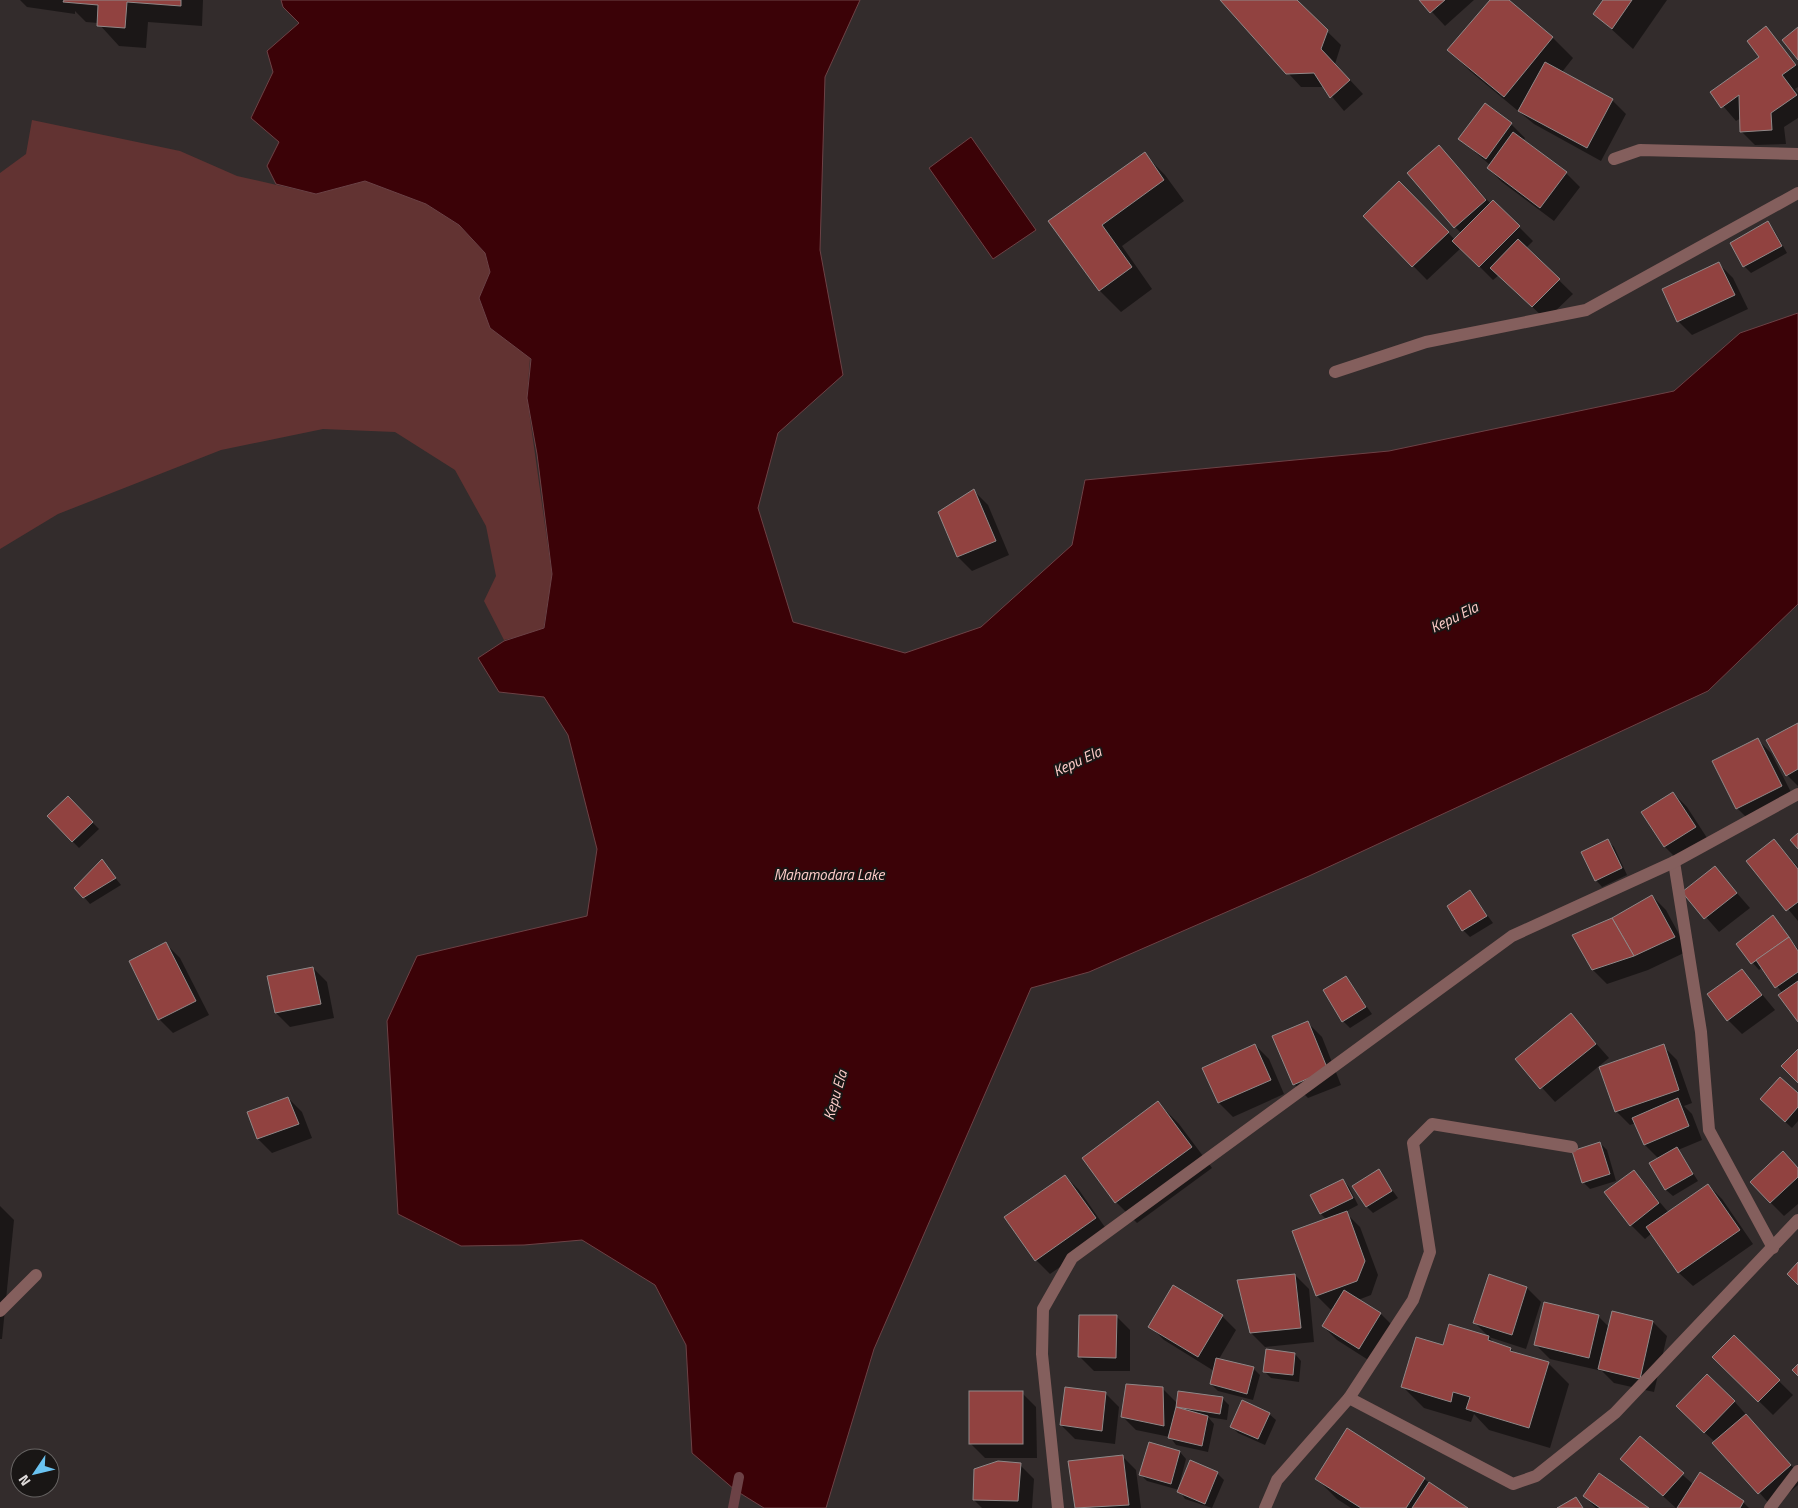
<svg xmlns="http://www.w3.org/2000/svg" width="1798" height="1508" font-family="'Titillium Web',sans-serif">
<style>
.green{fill:#623332}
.water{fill:#3b0207;stroke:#6c4246}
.shadow{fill:#0007}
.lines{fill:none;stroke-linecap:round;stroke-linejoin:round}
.stream{stroke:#6c4246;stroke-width:10}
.building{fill:#914240;stroke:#908888}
.lane{stroke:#845f5d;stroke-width:12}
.street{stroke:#845f5d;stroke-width:12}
.labels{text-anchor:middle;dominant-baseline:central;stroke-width:4;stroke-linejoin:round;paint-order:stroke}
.water-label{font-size:15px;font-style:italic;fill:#fececa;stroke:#191615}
</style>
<rect width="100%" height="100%" fill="#332c2c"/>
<path class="green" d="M32,120L180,151L237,176L316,194L365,181L426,204L459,225L485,253L490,272L479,298L490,328L530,358L527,397L552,575L543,631L504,640L484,601L496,576L486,526L455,470L395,432L323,429L221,450L58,514L0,549V173L26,154Z"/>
<g class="water">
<path d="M281,0H860L825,77L820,250L843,375L778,433L758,508L793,622L905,653L981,627L1072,545L1085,480L1389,451L1674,391L1740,333L1798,313V604L1708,691L1309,876L1089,972L1031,988L874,1349L826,1508H764L735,1490L692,1453L686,1345L655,1285L582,1240L524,1245L461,1246L398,1214L387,1021L417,956L587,916L597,849L568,735L544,697L499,692L478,658L504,641L544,628L552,574L537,454L527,398L531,359L490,328L479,298L490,272L485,253L459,225L426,204L365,181L316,194L276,184L267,166L279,142L251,118L273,72L267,51L299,23L283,7Z"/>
<path d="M971,137L1036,230L993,259L929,168Z"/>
</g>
<g class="shadow">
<path d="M20,0H203L202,26L148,22L146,48L119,46L98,23L86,22L75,11V14L27,7Z"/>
<path d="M1221,0H1295L1341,45L1335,64L1363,94L1344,111L1324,87H1301Z"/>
<path d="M1421,0H1474L1445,26Z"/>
<path d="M1491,0H1507L1552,37L1573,58L1562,72L1612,100L1626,114L1601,161L1534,124L1470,71L1449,50Z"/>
<path d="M1605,0H1667L1633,49L1595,14Z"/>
<path d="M1766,28L1798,66V87L1795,89L1798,93V118L1784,127L1786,144L1755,145L1741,131V118L1736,121L1712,93L1760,57Z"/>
<path d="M1485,105L1511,124L1525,138L1523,141L1566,173L1580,187L1554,221L1502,182L1488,168L1490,165L1460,139Z"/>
<path d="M1439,147L1491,204L1493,201L1533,241L1526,248L1573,294L1546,320L1499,275L1493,280L1461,248L1427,280L1364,216L1413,196L1455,240L1461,233L1455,227Z"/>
<path d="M1144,154L1165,175L1184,201L1122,246L1152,289L1121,312L1100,291L1050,221Z"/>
<path d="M1768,223L1774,230L1787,253L1751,273L1744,266Z"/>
<path d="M1719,264L1733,278L1748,309L1692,335L1678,321Z"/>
<path d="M974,491L988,505L1009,555L972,571L958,557L940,513Z"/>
<path d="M1798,725V786L1787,775Z"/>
<path d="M1757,739L1771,753L1795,800L1751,822L1737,808L1713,762Z"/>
<path d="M1673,793L1687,807L1709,841L1678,860L1664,846Z"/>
<path d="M68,798L99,829L79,848L48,816Z"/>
<path d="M1607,840L1614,847L1627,875L1602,887L1596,880Z"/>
<path d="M1774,840L1798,867V921L1748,861Z"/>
<path d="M102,861L121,885L90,904L84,897Z"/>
<path d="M1715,868L1750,908L1719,932L1684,892Z"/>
<path d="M1470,892L1493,923L1470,937L1463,930Z"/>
<path d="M1652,896L1666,910L1688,951L1648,970L1607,984L1593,970L1574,936L1612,919Z"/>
<path d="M1773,916L1798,949V1020L1783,994L1763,967L1759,970L1737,945Z"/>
<path d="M166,944L180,958L209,1015L173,1033L159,1019Z"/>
<path d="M313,968L327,982L334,1018L290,1027L276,1013Z"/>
<path d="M1742,970L1775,1010L1742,1034L1728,1020Z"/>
<path d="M1346,978L1372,1014L1350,1028L1343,1021Z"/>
<path d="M1571,1015L1609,1058L1555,1102L1517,1060Z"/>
<path d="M1308,1023L1322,1037L1341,1085L1308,1098L1294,1084Z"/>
<path d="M1255,1045L1269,1059L1284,1094L1233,1117L1219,1103L1203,1068Z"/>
<path d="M1663,1046L1677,1060L1692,1103L1684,1106L1692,1114L1702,1140L1678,1150L1698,1181L1673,1196L1666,1190L1651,1163L1659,1159L1645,1145L1636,1123L1630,1125L1616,1111Z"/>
<path d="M1798,1095V1121L1792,1128L1768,1106Z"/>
<path d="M288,1098L302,1112L312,1138L272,1153L258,1139Z"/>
<path d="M1158,1103L1179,1124L1212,1168L1137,1223L1116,1202Z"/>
<path d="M1600,1143L1607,1150L1616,1181L1590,1189L1583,1182Z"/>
<path d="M1798,1168V1204L1784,1216L1770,1202Z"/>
<path d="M1378,1171L1398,1198L1373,1213L1367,1207Z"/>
<path d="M1634,1172L1669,1213L1708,1185L1722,1199L1753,1244L1693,1286L1679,1273L1652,1233L1645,1239L1631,1225Z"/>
<path d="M1065,1176L1079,1190L1109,1233L1050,1274L1036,1260Z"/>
<path d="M1343,1180L1349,1187L1358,1205L1345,1212L1360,1227L1378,1275L1371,1295L1358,1300L1381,1314L1395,1328L1373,1363L1337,1340L1323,1326L1334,1308L1331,1310L1317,1296L1327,1220L1321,1214L1312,1195Z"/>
<path d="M0,1206L14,1220L2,1339H0Z"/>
<path d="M1295,1275L1309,1289L1314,1342L1265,1347L1251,1333Z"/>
<path d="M1174,1287L1222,1316L1236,1330L1219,1359L1253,1368L1260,1375L1253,1400L1218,1391L1211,1384L1214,1371L1164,1340L1150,1326Z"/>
<path d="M1527,1288L1541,1302L1526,1349L1489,1337L1475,1323Z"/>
<path d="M1613,1313L1653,1322L1667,1336L1654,1392L1614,1383L1602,1371L1550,1359L1536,1345L1598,1316L1609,1327Z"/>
<path d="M1116,1316L1130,1330V1371H1094L1080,1357Z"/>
<path d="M1450,1326L1489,1337L1495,1344L1511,1349L1516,1354L1548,1363L1569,1384L1550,1448L1489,1430L1474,1414L1471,1422L1424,1408L1403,1387L1444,1347Z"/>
<path d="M1734,1337L1793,1395L1773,1415L1714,1357Z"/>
<path d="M1295,1354L1301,1361L1299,1382L1271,1378L1264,1371Z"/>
<path d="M1162,1388L1177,1403L1222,1398L1229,1405L1227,1420L1208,1417L1214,1424L1208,1452L1176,1445L1170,1437L1136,1430L1122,1416Z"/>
<path d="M1022,1393L1036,1407L1037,1458H985L971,1444Z"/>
<path d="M1105,1393L1119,1407L1115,1444L1075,1439L1061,1425Z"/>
<path d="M1734,1401L1798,1473V1485L1772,1507L1715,1442L1691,1420Z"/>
<path d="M1269,1414L1276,1420L1265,1445L1238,1433L1232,1427Z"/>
<path d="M1641,1438L1694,1485L1743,1502L1749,1508H1676L1622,1459Z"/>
<path d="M1180,1452L1186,1459L1179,1486L1217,1473L1224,1480L1212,1508L1185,1499L1179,1490L1147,1481L1141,1475Z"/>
<path d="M1122,1456L1136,1470L1141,1508H1076L1070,1462Z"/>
<path d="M1020,1465L1034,1479L1032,1508H982L974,1500Z"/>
<path d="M1316,1478L1424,1479L1466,1508H1351L1337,1499Z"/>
<path d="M1584,1496L1647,1508H1596Z"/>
</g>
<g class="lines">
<path class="stream" d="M733,1508L739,1477"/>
</g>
<g class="building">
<path d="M64,0H181V6L127,2L125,28L97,26L98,5L63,2Z"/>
<path d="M1220,0H1297L1328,30L1321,49L1350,80L1330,98L1314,73L1286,74Z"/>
<path d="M1419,0H1445L1430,13Z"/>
<path d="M1490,0H1509L1553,37L1504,97L1447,50Z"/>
<path d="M1603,0H1632L1612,29L1593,14Z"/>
<path d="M1766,26L1796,65L1782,75L1797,95L1771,113L1772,130L1740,132L1739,95L1721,108L1710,92L1759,57L1747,41Z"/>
<path d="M1798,27V60L1782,40Z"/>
<path d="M1545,62L1613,99L1587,148L1518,111Z"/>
<path d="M1485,103L1512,123L1486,159L1458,139Z"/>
<path d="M1513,132L1567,172L1540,208L1487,168Z"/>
<path d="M1439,145L1486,200L1454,228L1407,173Z"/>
<path d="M1145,152L1164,180L1102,225L1132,267L1099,291L1048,221Z"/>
<path d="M1399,181L1449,232L1412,267L1363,216Z"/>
<path d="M1493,200L1520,226L1479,267L1452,241Z"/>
<path d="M1768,221L1782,246L1743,267L1730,243Z"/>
<path d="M1518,239L1560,279L1532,307L1490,268Z"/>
<path d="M1719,262L1735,295L1677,322L1662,289Z"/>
<path d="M974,489L996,541L957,557L938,512Z"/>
<path d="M1798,723V769L1786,776L1766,740Z"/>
<path d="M1758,738L1782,786L1736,809L1712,761Z"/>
<path d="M1673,792L1696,827L1664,847L1641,812Z"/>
<path d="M68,796L93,822L72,842L47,816Z"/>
<path d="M1798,833V849L1790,840Z"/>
<path d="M1608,839L1622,868L1595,881L1581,852Z"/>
<path d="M1774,839L1798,869V902L1786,911L1746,861Z"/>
<path d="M102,859L116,878L83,898L74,888Z"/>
<path d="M1715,866L1737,893L1704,919L1682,892Z"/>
<path d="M1470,890L1487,916L1462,931L1447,906Z"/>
<path d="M1652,895L1675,937L1634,956L1612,918Z"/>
<path d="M1773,915L1789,937L1751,964L1736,944Z"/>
<path d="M1612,918L1634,956L1592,970L1572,935Z"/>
<path d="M1789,937L1798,951V972L1775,988L1756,960Z"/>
<path d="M166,942L196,1001L158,1020L129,961Z"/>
<path d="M313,967L321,1004L275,1013L267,976Z"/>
<path d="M1742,969L1762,995L1727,1021L1707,994Z"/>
<path d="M1346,976L1366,1007L1342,1022L1323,990Z"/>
<path d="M1798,981V1022L1778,995Z"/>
<path d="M1571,1013L1596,1044L1540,1089L1515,1059Z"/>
<path d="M1308,1021L1328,1070L1293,1085L1272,1036Z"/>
<path d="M1255,1044L1271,1080L1218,1103L1202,1068Z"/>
<path d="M1664,1044L1679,1090L1615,1112L1599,1067Z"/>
<path d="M1798,1049V1083L1781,1066Z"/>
<path d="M1780,1077L1798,1093V1107L1785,1122L1760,1099Z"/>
<path d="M288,1097L299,1124L257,1139L247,1112Z"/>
<path d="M1678,1098L1689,1126L1644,1145L1632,1118Z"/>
<path d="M1158,1101L1192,1147L1115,1203L1082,1158Z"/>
<path d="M1600,1142L1610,1174L1582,1183L1572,1151Z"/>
<path d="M1677,1147L1693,1174L1665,1190L1649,1163Z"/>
<path d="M1783,1151L1798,1168V1177L1770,1203L1750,1182Z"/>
<path d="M1379,1169L1392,1191L1366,1207L1352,1186Z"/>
<path d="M1634,1170L1659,1203L1630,1226L1604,1192Z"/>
<path d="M1065,1175L1096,1218L1035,1261L1004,1217Z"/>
<path d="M1343,1179L1353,1198L1320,1214L1310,1195Z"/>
<path d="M1708,1184L1740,1230L1678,1273L1646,1227Z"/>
<path d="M1347,1211L1365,1261L1357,1281L1316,1296L1292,1231Z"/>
<path d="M1798,1262V1285L1787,1274Z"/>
<path d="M1295,1274L1301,1328L1250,1333L1237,1280Z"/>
<path d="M1489,1274L1527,1287L1512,1335L1473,1323Z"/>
<path d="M1173,1285L1223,1315L1198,1357L1148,1327Z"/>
<path d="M1344,1290L1381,1313L1359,1349L1322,1326Z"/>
<path d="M1544,1302L1599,1315L1589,1358L1534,1345Z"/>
<path d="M1612,1311L1653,1321L1640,1379L1598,1369Z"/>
<path d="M1079,1315H1117L1116,1358L1078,1357Z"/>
<path d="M1449,1324L1489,1336L1488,1340L1511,1348L1510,1351L1549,1362L1529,1428L1466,1409L1470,1397L1453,1392L1451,1402L1401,1387L1416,1337L1443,1345Z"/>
<path d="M1734,1335L1780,1380L1758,1402L1712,1357Z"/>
<path d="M1266,1349L1295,1353L1293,1375L1263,1372Z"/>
<path d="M1216,1358L1254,1367L1247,1394L1210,1384Z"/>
<path d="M1798,1364V1376L1792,1370Z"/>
<path d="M1707,1374L1735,1401L1704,1433L1676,1406Z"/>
<path d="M1126,1384L1163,1387L1164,1426L1121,1417Z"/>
<path d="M1065,1387L1106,1392L1102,1431L1060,1425Z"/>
<rect x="969" y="1391" width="54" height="53"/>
<path d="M1178,1391L1223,1397L1220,1414L1176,1407Z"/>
<path d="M1242,1400L1270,1413L1258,1439L1230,1427Z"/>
<path d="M1176,1407L1208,1416L1202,1446L1168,1438Z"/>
<path d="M1746,1414L1791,1465L1758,1494L1712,1443Z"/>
<path d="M1347,1428L1425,1478L1406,1508H1361L1315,1479Z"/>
<path d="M1640,1436L1684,1473L1663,1496L1620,1459Z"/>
<path d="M1149,1442L1180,1451L1171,1484L1139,1475Z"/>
<path d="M1123,1455L1129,1505L1075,1508L1068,1461Z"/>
<path d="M1190,1460L1218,1472L1205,1504L1177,1492Z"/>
<path d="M998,1461L1021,1463L1018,1501L973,1500L974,1469Z"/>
<path d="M1700,1472L1744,1501L1740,1508H1677Z"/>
<path d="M1599,1473L1649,1508H1600L1583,1496Z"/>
<path d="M1429,1482L1468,1508H1412Z"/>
<path d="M1576,1497L1583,1508H1557Z"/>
</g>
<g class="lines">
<path class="lane" d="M0,1311L36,1275"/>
<g class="street">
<path d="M1614,159L1640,150L1798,154"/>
<path d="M1335,372L1426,342L1586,310L1798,193"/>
<path d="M1674,862L1701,1032L1709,1130L1773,1248"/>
<path d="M1349,1398L1513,1484L1536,1476L1615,1413L1798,1220"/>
<path d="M1058,1508L1042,1354L1043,1309L1072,1258L1512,936L1674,862L1798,794"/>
<path d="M1265,1508L1277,1480L1349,1398L1413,1300L1430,1252L1413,1143L1432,1124L1572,1147"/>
<path d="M1770,1508L1798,1471"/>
</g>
</g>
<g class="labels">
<g class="water-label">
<text transform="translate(1454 617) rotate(-26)">Kepu Ela</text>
<text transform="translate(1077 761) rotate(-25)">Kepu Ela</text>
<text x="829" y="874">Mahamodara Lake</text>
<text transform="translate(835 1095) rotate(-74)">Kepu Ela</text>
</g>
</g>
<g transform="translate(35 1473) rotate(235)"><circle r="24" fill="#191615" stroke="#676463"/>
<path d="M0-4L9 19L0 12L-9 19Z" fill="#6ac3f1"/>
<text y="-8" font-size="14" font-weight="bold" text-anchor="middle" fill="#ddd9d8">N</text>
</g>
</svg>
